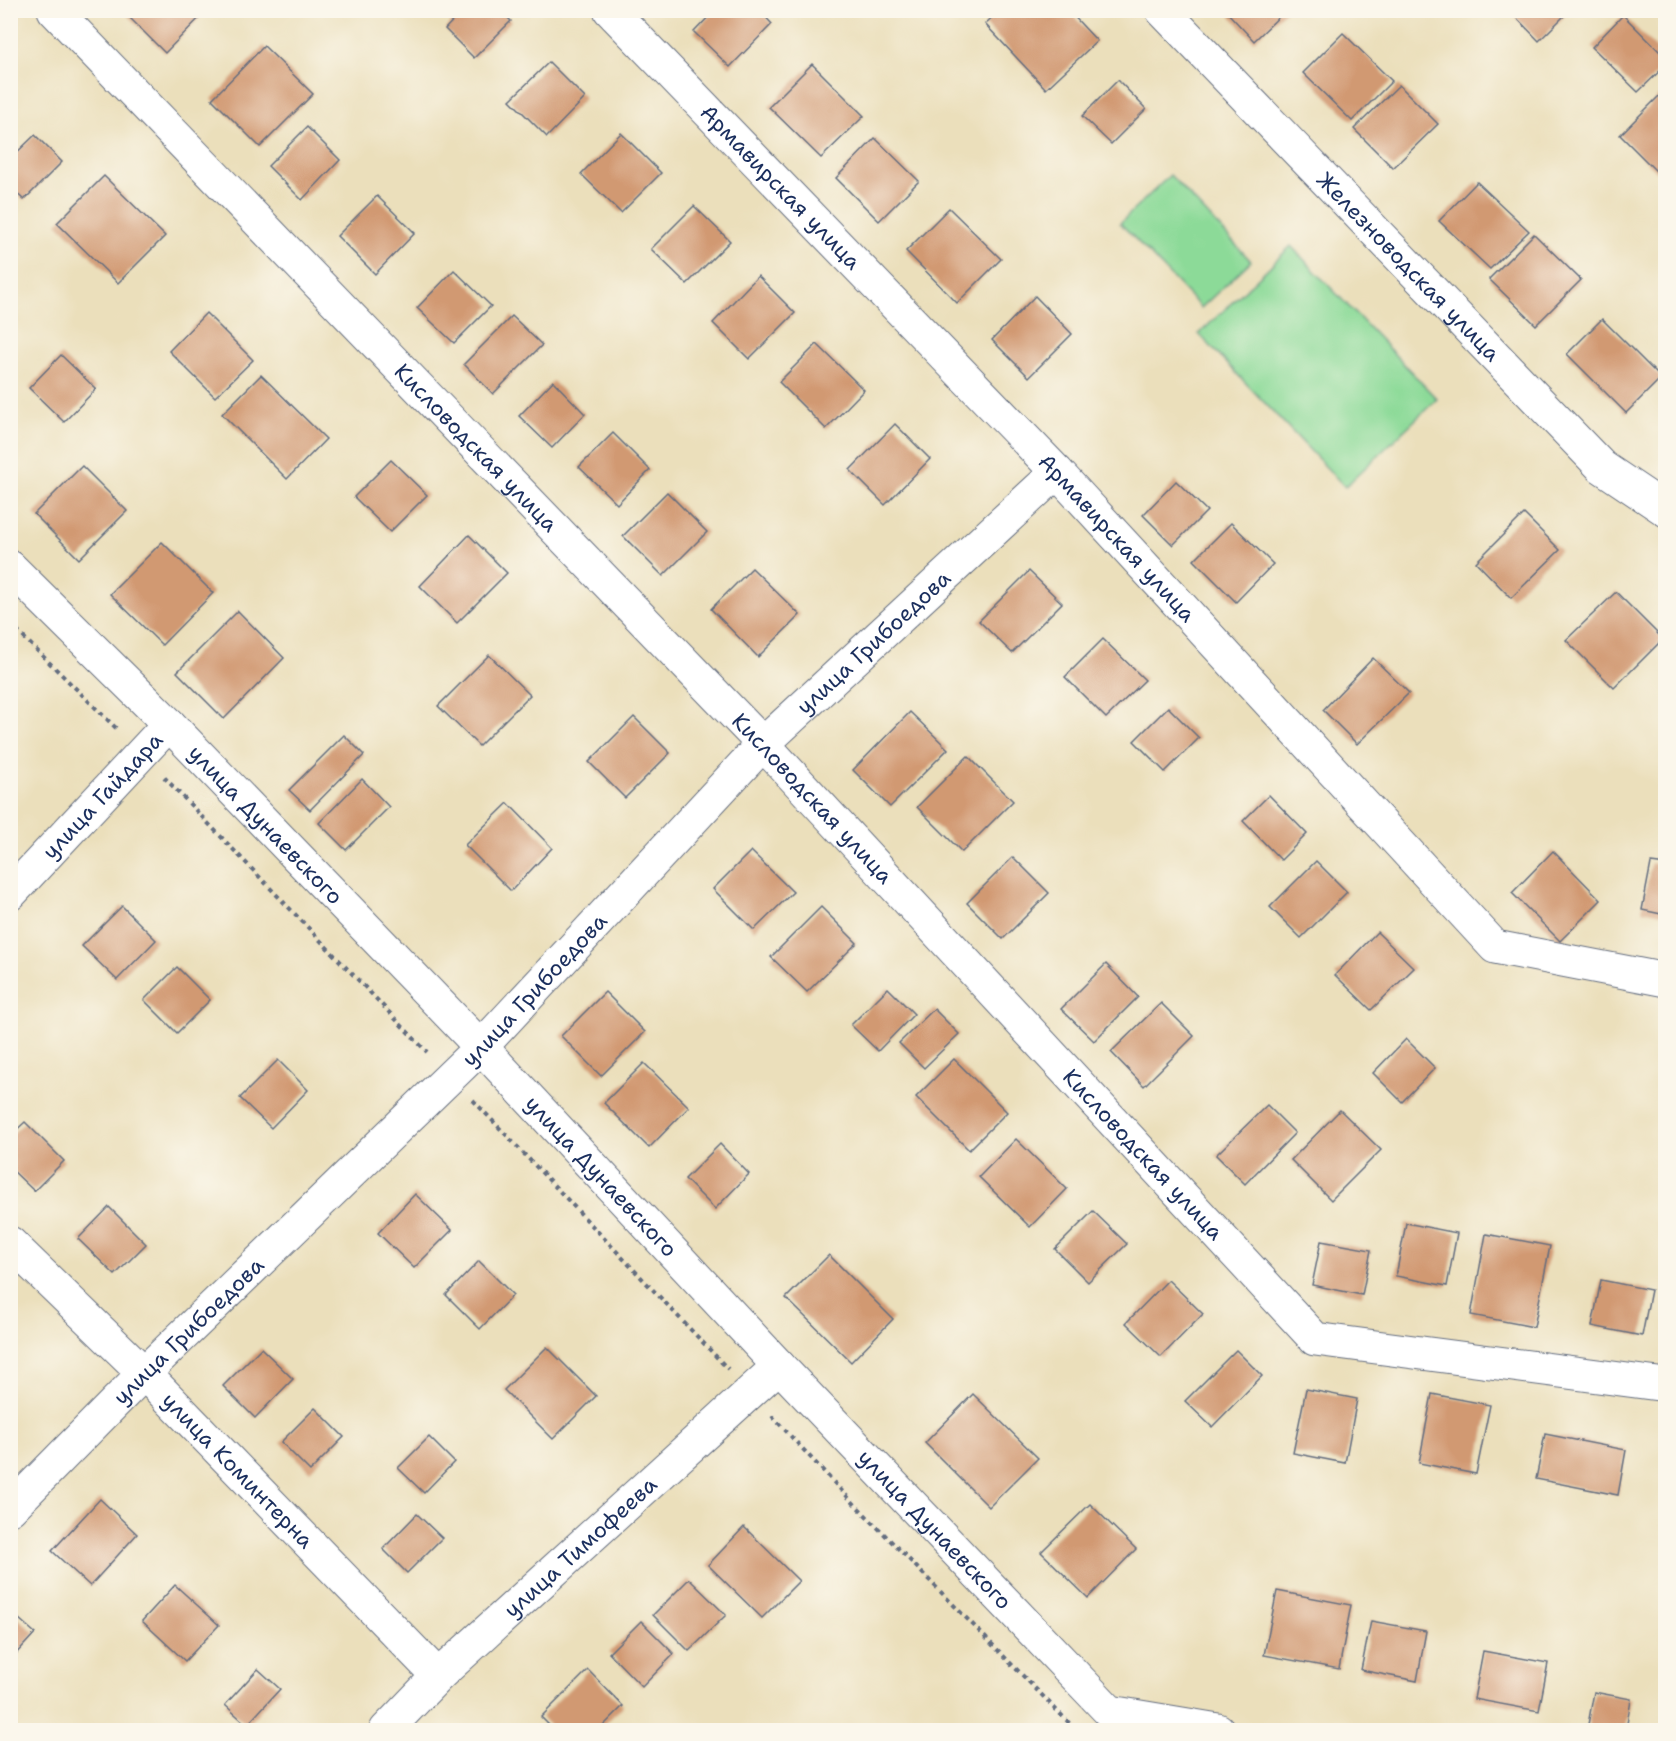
<svg xmlns="http://www.w3.org/2000/svg" width="1676" height="1741" font-family="'Shantell Sans',sans-serif">
<style>
.green{fill:#8cda98;stroke:#54847b;stroke-width:1.5}
.building{fill:#d19972}
.lines{fill:none;stroke-linecap:round;stroke-linejoin:round}
.minor-casing{stroke:#646d7f;stroke-width:35}
.path{stroke:#646d7f;stroke-width:4;stroke-dasharray:4.5 4.5;stroke-linecap:butt}
.minor{stroke:#fff;stroke-width:33}
.labels{text-anchor:middle;dominant-baseline:central;stroke-width:5;stroke-linejoin:round;paint-order:stroke}
.street-label{font-size:22px;fill:#1b2f5e;stroke:#fbf7ec}
</style>
<rect width="100%" height="100%" fill="#fbf7ec"/>
<filter id="ink" filterUnits="userSpaceOnUse"><feTurbulence type="fractalNoise" baseFrequency=".0167" numOctaves="2"/><feDisplacementMap in="SourceGraphic" scale="12" xChannelSelector="R" yChannelSelector="G"/><feConvolveMatrix kernelMatrix="1 2 1 2 8 2 1 2 1" color-interpolation-filters="sRGB"/></filter>
<filter id="wash" filterUnits="userSpaceOnUse"><feTurbulence type="fractalNoise" baseFrequency=".008" numOctaves="4" result="noise"/><feDisplacementMap in="SourceGraphic" scale="24" xChannelSelector="R" yChannelSelector="G"/><feGaussianBlur stdDeviation="1.35" result="paint"/><feColorMatrix in="noise" values="0 0 0 0 0 0 0 0 0 0 0 0 0 0 0 0 0 1.4 0 .05"/><feComposite in="paint" operator="in"/></filter>
<g filter="url(#wash)">
<rect width="100%" height="100%" fill="#ebdfbb"/>
<g class="green">
<path d="M1170,175L1251,261L1201,308L1120,223Z"/>
<path d="M1291,246L1437,399L1345,487L1199,334Z"/>
</g>
<g id="blocks">
<g class="building">
<path d="M129,10H207L165,53L126,14Z"/>
<path d="M463,10H500L511,21L474,58L445,29Z"/>
<path d="M715,10H759L772,24L730,67L694,32Z"/>
<path d="M1000,10H1068L1097,41L1046,89L985,24Z"/>
<path d="M1225,10H1286L1254,41Z"/>
<path d="M1509,10H1570L1539,41Z"/>
<path d="M1623,15L1666,58V65L1638,92L1592,47Z"/>
<path d="M1343,33L1392,81L1352,121L1303,73Z"/>
<path d="M264,46L313,94L260,147L212,99Z"/>
<path d="M549,62L585,98L547,137L510,100Z"/>
<path d="M812,64L864,116L821,158L769,107Z"/>
<path d="M1118,80L1146,109L1111,144L1082,116Z"/>
<path d="M1399,85L1438,124L1393,168L1354,129Z"/>
<path d="M1666,89V181L1620,135Z"/>
<path d="M307,127L340,160L302,200L268,166Z"/>
<path d="M621,133L661,173L621,213L581,174Z"/>
<path d="M35,135L62,162L24,200L10,187V159Z"/>
<path d="M875,138L919,181L879,221L836,178Z"/>
<path d="M104,176L165,236L118,283L57,223Z"/>
<path d="M1477,182L1529,231L1490,269L1439,221Z"/>
<path d="M377,196L415,233L375,274L337,236Z"/>
<path d="M694,206L730,241L687,284L651,249Z"/>
<path d="M949,208L1001,259L957,303L906,251Z"/>
<path d="M1534,234L1581,280L1536,325L1489,279Z"/>
<path d="M454,270L491,306L454,343L417,308Z"/>
<path d="M758,276L795,313L749,359L713,323Z"/>
<path d="M1035,296L1072,334L1029,377L992,340Z"/>
<path d="M206,313L253,360L215,397L169,351Z"/>
<path d="M512,316L542,345L493,394L464,364Z"/>
<path d="M1602,319L1661,378L1626,413L1567,354Z"/>
<path d="M817,344L864,390L826,429L779,382Z"/>
<path d="M61,355L96,389L64,422L29,388Z"/>
<path d="M261,375L326,439L287,479L222,414Z"/>
<path d="M553,381L585,414L552,448L519,416Z"/>
<path d="M895,424L930,459L885,505L850,470Z"/>
<path d="M613,433L650,470L617,504L579,467Z"/>
<path d="M391,460L427,495L390,532L354,497Z"/>
<path d="M82,466L127,511L79,559L34,514Z"/>
<path d="M1176,481L1207,511L1173,545L1143,515Z"/>
<path d="M667,492L707,532L663,576L623,536Z"/>
<path d="M1524,514L1560,550L1511,598L1476,562Z"/>
<path d="M1231,523L1273,564L1236,602L1194,560Z"/>
<path d="M469,535L507,573L457,623L420,586Z"/>
<path d="M162,542L213,593L162,645L110,594Z"/>
<path d="M752,568L800,615L758,657L711,609Z"/>
<path d="M1029,571L1062,603L1012,653L979,621Z"/>
<path d="M1616,592L1663,639L1614,688L1566,640Z"/>
<path d="M238,611L284,658L224,719L177,672Z"/>
<path d="M1103,639L1145,680L1106,718L1065,677Z"/>
<path d="M489,655L530,695L479,746L438,706Z"/>
<path d="M1373,658L1409,693L1357,744L1323,710Z"/>
<path d="M1168,707L1199,738L1165,772L1134,741Z"/>
<path d="M910,712L948,749L890,807L853,770Z"/>
<path d="M634,717L670,753L625,798L589,762Z"/>
<path d="M344,735L364,755L310,810L289,790Z"/>
<path d="M968,756L1013,801L962,852L917,807Z"/>
<path d="M362,779L389,807L346,850L319,823Z"/>
<path d="M1269,795L1307,834L1281,860L1243,821Z"/>
<path d="M508,803L552,848L511,891L465,845Z"/>
<path d="M751,851L793,892L754,930L713,889Z"/>
<path d="M1553,851L1601,900L1560,941L1512,893Z"/>
<path d="M1013,857L1049,893L1003,939L967,903Z"/>
<path d="M1316,861L1347,892L1301,938L1270,907Z"/>
<path d="M1651,863L1666,865V915L1642,910Z"/>
<path d="M122,906L156,940L117,980L82,946Z"/>
<path d="M821,907L857,943L807,992L771,957Z"/>
<path d="M1377,932L1414,968L1371,1010L1335,975Z"/>
<path d="M1106,964L1138,997L1094,1041L1061,1009Z"/>
<path d="M177,967L210,1000L177,1033L144,1000Z"/>
<path d="M888,988L914,1014L878,1051L851,1025Z"/>
<path d="M605,992L645,1032L601,1076L561,1036Z"/>
<path d="M1161,1003L1194,1036L1144,1086L1111,1052Z"/>
<path d="M934,1009L959,1034L924,1068L899,1043Z"/>
<path d="M1406,1039L1435,1068L1402,1102L1373,1073Z"/>
<path d="M954,1059L1007,1112L969,1150L916,1097Z"/>
<path d="M278,1060L308,1090L271,1128L240,1098Z"/>
<path d="M644,1063L689,1107L649,1148L604,1103Z"/>
<path d="M1267,1105L1295,1133L1245,1184L1216,1155Z"/>
<path d="M1340,1110L1381,1150L1331,1200L1291,1160Z"/>
<path d="M25,1122L64,1161L34,1191L10,1168V1136Z"/>
<path d="M1016,1139L1067,1189L1030,1227L979,1177Z"/>
<path d="M720,1144L749,1174L715,1209L685,1179Z"/>
<path d="M415,1194L452,1230L414,1268L378,1233Z"/>
<path d="M109,1207L146,1244L115,1275L78,1239Z"/>
<path d="M1093,1211L1127,1244L1088,1282L1055,1249Z"/>
<path d="M1406,1223L1457,1233L1447,1286L1396,1276Z"/>
<path d="M1486,1234L1550,1246L1534,1327L1471,1315Z"/>
<path d="M1321,1241L1371,1250L1362,1295L1312,1285Z"/>
<path d="M829,1255L893,1319L851,1362L786,1298Z"/>
<path d="M479,1261L513,1295L480,1329L446,1295Z"/>
<path d="M1168,1280L1203,1314L1161,1357L1126,1323Z"/>
<path d="M1601,1280L1651,1290L1642,1336L1592,1326Z"/>
<path d="M547,1347L596,1396L553,1439L504,1390Z"/>
<path d="M261,1348L293,1379L255,1418L223,1386Z"/>
<path d="M1236,1350L1262,1376L1212,1427L1185,1401Z"/>
<path d="M1306,1389L1357,1399L1345,1463L1293,1453Z"/>
<path d="M973,1394L1038,1458L989,1507L925,1443Z"/>
<path d="M1432,1394L1490,1405L1476,1474L1419,1463Z"/>
<path d="M315,1408L344,1437L310,1471L281,1442Z"/>
<path d="M1545,1434L1626,1450L1618,1495L1536,1479Z"/>
<path d="M429,1437L454,1462L424,1493L398,1468Z"/>
<path d="M100,1499L137,1534L90,1586L52,1551Z"/>
<path d="M1090,1504L1136,1549L1088,1598L1041,1552Z"/>
<path d="M417,1514L442,1538L407,1573L383,1549Z"/>
<path d="M744,1527L799,1581L762,1618L708,1565Z"/>
<path d="M689,1579L726,1615L689,1651L653,1615Z"/>
<path d="M175,1585L219,1625L185,1661L142,1621Z"/>
<path d="M1277,1591L1351,1605L1339,1669L1264,1655Z"/>
<path d="M10,1611L35,1633L12,1658L10,1657Z"/>
<path d="M641,1621L674,1654L642,1687L609,1653Z"/>
<path d="M1371,1621L1426,1631L1417,1681L1361,1670Z"/>
<path d="M1483,1651L1548,1663L1539,1711L1474,1699Z"/>
<path d="M258,1669L280,1689L247,1725L225,1705Z"/>
<path d="M588,1670L623,1706L599,1730H554L541,1717Z"/>
<path d="M1594,1692L1631,1699L1626,1730H1587Z"/>
</g>
</g>
</g>
<g filter="url(#ink)">
<use href="#blocks" fill-opacity="0" stroke="#646d7f" stroke-width="1.5"/>
<g class="lines">
<g class="minor-casing">
<g id="minor">
<path id="s1" d="M54,10L763,744L1315,1339L1666,1385"/>
<path id="s2" d="M610,10L1057,472L1495,947L1666,980"/>
<path id="s3" d="M1162,10L1602,467L1666,510"/>
<path id="s4" d="M10,567L169,724L481,1047L779,1366L1110,1712L1218,1730"/>
<path id="s5" d="M10,894L169,724"/>
<path id="s6" d="M10,1243L144,1373L438,1676"/>
<path id="s7" d="M10,1509L144,1373L481,1047L763,744L1057,472"/>
<path id="s8" d="M386,1730L438,1676L779,1366"/>
</g>
</g>
<g class="path">
<path d="M10,624L117,729"/>
<path d="M164,777L427,1052"/>
<path d="M473,1100L728,1369"/>
<path d="M772,1416L840,1489L1076,1730"/>
</g>
<use href="#minor" class="minor"/>
</g>
</g>
<g class="labels">
<g class="street-label">
<text stroke="none"><textPath href="#s2" startOffset="246">Армавирская улица</textPath></text>
<text stroke="none"><textPath href="#s3" startOffset="356">Железноводская улица</textPath></text>
<text stroke="none"><textPath href="#s1" startOffset="608">Кисловодская улица</textPath></text>
<text stroke="none"><textPath href="#s2" startOffset="732">Армавирская улица</textPath></text>
<text stroke="none"><textPath href="#s7" startOffset="1224">улица Грибоедова</textPath></text>
<text stroke="none"><textPath href="#s5" startOffset="135">улица Гайдара</textPath></text>
<text stroke="none"><textPath href="#s1" startOffset="1094">Кисловодская улица</textPath></text>
<text stroke="none"><textPath href="#s4" startOffset="363">улица Дунаевского</textPath></text>
<text stroke="none"><textPath href="#s7" startOffset="738">улица Грибоедова</textPath></text>
<text stroke="none"><textPath href="#s1" startOffset="1580">Кисловодская улица</textPath></text>
<text stroke="none"><textPath href="#s4" startOffset="849">улица Дунаевского</textPath></text>
<text stroke="none"><textPath href="#s7" startOffset="252">улица Грибоедова</textPath></text>
<text stroke="none"><textPath href="#s6" startOffset="322">улица Коминтерна</textPath></text>
<text stroke="none"><textPath href="#s4" startOffset="1335">улица Дунаевского</textPath></text>
<text stroke="none"><textPath href="#s8" startOffset="267">улица Тимофеева</textPath></text>
</g>
</g>
<rect width="1676" height="1741" fill="none" stroke="#fbf7ec" stroke-width="36"/>
</svg>
